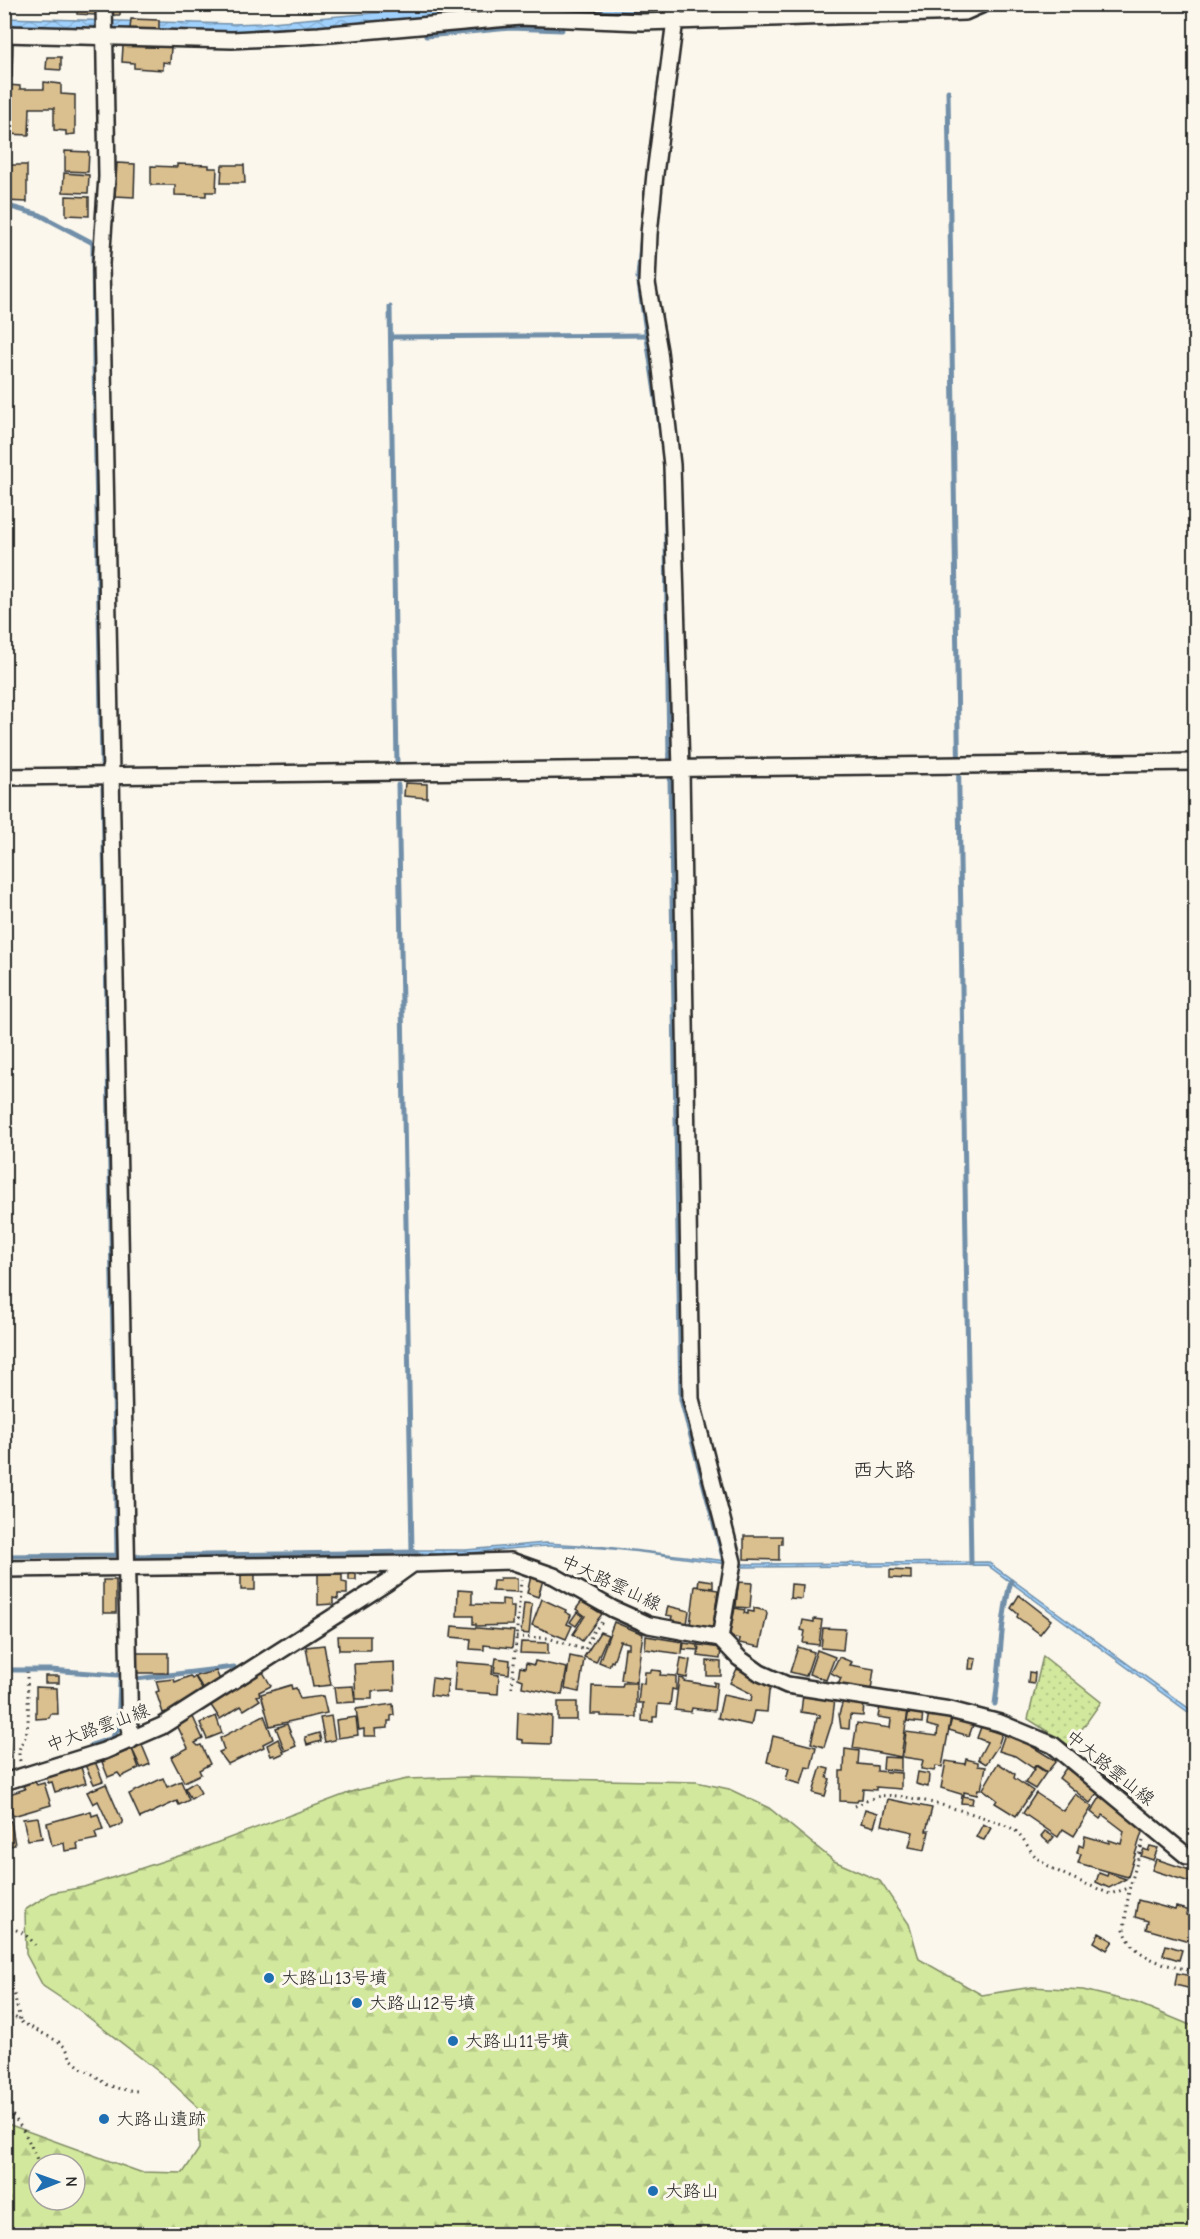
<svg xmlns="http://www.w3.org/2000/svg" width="1200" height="2239" font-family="'Comic Neue','Klee One',sans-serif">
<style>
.forest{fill:url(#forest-firs);stroke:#7e8a64;stroke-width:1.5;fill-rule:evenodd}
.park{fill:url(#park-dots);stroke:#7e8a64;stroke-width:1.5}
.water{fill:url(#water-waves);stroke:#718fa9;stroke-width:1.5}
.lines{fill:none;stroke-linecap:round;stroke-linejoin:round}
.stream{stroke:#718fa9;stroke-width:5}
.building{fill:#dabf8f;stroke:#2b2b2b;stroke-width:1.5}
.street-casing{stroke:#2b2b2b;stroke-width:20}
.path{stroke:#2b2b2b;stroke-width:3;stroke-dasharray:1.5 4.5;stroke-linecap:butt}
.street{stroke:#fbf7ec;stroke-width:15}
.poi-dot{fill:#1f6fb2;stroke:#fbf7ec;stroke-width:2}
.labels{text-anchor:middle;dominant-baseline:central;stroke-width:6;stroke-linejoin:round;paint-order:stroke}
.street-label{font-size:18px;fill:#2b2b2b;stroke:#fbf7ec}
.poi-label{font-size:18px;fill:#2b2b2b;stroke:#fbf7ec;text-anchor:start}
.quarter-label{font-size:21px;fill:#2b2b2b;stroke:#fbf7ec}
</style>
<defs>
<pattern id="forest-firs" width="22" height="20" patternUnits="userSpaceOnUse" patternTransform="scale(1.5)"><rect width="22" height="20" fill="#d2e89d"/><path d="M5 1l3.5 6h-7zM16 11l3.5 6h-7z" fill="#b4c787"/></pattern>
<pattern id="park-dots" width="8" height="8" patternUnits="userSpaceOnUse" patternTransform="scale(1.5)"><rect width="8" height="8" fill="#d2e89d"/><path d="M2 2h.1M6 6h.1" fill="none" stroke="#b4c787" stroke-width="1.8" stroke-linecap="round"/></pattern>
<pattern id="water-waves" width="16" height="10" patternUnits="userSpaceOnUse" patternTransform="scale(1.5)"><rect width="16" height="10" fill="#a0d1fd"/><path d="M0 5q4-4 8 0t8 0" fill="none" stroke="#8ab4d9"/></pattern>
</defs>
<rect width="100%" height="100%" fill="#fbf7ec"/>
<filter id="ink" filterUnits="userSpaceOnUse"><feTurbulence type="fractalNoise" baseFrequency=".0167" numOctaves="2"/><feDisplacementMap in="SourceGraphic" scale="12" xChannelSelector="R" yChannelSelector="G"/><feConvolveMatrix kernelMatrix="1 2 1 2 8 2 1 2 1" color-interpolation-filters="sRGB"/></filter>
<g filter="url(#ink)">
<path class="forest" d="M469,1777L696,1782L729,1789L769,1808L834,1861L880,1881L909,1924L919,1959L982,1995L1032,1987L1083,1990L1137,2003L1195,2027V2234H5V2123L140,2172L183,2173L199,2149L198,2107L167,2078L79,2010L43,1986L26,1954L25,1910L51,1893L84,1887L200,1849L354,1791L407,1779ZM39,2164H75V2200H39Z"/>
<path class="park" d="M1043,1656L1101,1702L1070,1746L1028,1719Z"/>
<g class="water">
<path d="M477,4H588L645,7L652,4L953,5L681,10L642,16L498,13L266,32L214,33L111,29L96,26L93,28L5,26L4,18L234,24L260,23Z"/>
<path d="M545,1543L597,1546L727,1561V1564C668,1556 608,1545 549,1546C504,1547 457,1559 412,1552L414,1550H466Z"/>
<path d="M988,1562L1195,1713V1717L987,1565L743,1567V1564Z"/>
</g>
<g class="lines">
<g class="stream">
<path d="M1123,4L1196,10"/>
<path d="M974,16L1005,4"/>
<path d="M426,36L510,28L562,30"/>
<path d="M948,91L971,1564"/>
<path d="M650,159L660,79"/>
<path d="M646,192L638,277L663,447"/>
<path d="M4,205L40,215L93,243L94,365L102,764"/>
<path d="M390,307L397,765"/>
<path d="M391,337L646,335"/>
<path d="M665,465L669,758"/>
<path d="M670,780L681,1399L724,1561"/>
<path d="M398,785L412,1552"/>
<path d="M4,1556L117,1555L103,788"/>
<path d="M138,1556L416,1552"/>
<path d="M4,1670H50L118,1675"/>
<path d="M136,1679L234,1667"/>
<path d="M995,1704C1001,1663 1000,1620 1011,1581"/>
<path d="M91,1745L112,1738L118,1729L120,1682"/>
</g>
</g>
<g class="building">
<path d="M77,4H95L96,15L77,14Z"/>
<rect x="113" y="5" width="7" height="10"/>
<path d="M131,19L159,20V31L130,29Z"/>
<path d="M4,43H13L12,77H4Z"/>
<path d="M123,46L171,47L170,63L163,62V70L134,68V63L122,62Z"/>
<path d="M47,57H61V70L46,69Z"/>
<path d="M44,82L61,84V94L75,95V134L66,135V131L54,130V108H30L29,135L7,134L8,99H4V87L8,88V85L20,86V89H44Z"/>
<path d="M65,151L89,152L88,172L65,171Z"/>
<path d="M117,163L135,164L134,197L115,196Z"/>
<path d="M177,164L209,165V168H217L216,192H206V196L175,195V185H151V166L177,167Z"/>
<path d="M4,165H27V202L4,201Z"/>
<path d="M222,165H244L245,183H221Z"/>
<path d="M64,173L89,175L88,193L63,192Z"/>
<path d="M66,196L89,197V216L66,215Z"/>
<path d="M405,783L427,784V798L404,796Z"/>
<path d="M744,1536H782V1544H779V1560L744,1559Z"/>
<path d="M890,1570L911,1571V1579L890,1578Z"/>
<rect x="241" y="1572" width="14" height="18"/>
<path d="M342,1572V1582L347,1583V1594H338V1599L333,1598V1604L318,1605V1573Z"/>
<path d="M349,1573L356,1574V1580H349Z"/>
<path d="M531,1576L543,1580L538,1597L527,1593Z"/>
<path d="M500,1578H517V1592L492,1591L493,1581H500Z"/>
<path d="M699,1579L713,1581V1588L698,1586Z"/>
<rect x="103" y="1580" width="13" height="33"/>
<path d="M738,1582L752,1583L750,1608L736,1607Z"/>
<path d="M791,1584L803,1585L802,1599L790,1598Z"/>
<path d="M695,1586L718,1590L713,1627L690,1625Z"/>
<path d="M458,1590L472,1591V1604L502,1605V1599L510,1600V1607H514L513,1625L476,1626V1624H473V1616H457Z"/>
<path d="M1019,1595L1051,1620L1040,1634L1017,1617L1018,1614L1011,1608Z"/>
<path d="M542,1599L566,1610L565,1612L571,1615L567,1624L572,1626L566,1639L532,1625Z"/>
<path d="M582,1601L602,1614L582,1641L573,1634L585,1616L576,1609Z"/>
<path d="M524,1603L532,1604L529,1634L521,1633Z"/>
<path d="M668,1606L689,1611L687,1624L671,1621L672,1616L666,1615Z"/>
<path d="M735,1608L745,1610L744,1613L748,1614V1611L754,1612V1608L766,1611L767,1614L760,1647L739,1643L740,1639L731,1637L730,1632Z"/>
<path d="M577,1612L583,1616L576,1626L570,1622Z"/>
<path d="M814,1619L822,1620L819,1645L803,1643L805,1631L801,1630L803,1620L814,1622Z"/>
<path d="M614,1622L643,1634L636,1682L621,1680L625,1648H629V1643L620,1641L613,1662L611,1661L609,1666L599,1662Z"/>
<path d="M452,1626L514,1631L512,1648L484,1645V1650L470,1649L471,1639L451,1637Z"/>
<path d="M823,1628L845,1629L843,1650L821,1648Z"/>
<path d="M600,1632L608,1635L596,1662L584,1657Z"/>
<path d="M338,1636H370V1650H339Z"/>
<path d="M646,1636L683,1642L682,1654L645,1649Z"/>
<path d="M521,1642L548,1643V1654L520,1653Z"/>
<path d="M684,1643L698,1645V1650L683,1649Z"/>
<path d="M324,1645L331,1685L313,1687L306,1647Z"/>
<path d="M699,1645L721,1648L720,1659L698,1656Z"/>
<path d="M798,1647L814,1652L806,1676L790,1672Z"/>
<path d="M817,1650L835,1657L826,1680L809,1674Z"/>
<rect x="137" y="1653" width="31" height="20"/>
<path d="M570,1656L584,1659L579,1692L565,1689Z"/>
<path d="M839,1657L852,1662L850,1665L874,1669L871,1690L838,1685L841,1678L831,1673Z"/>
<path d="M496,1658L510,1660L509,1674L494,1672Z"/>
<path d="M681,1658L690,1660L687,1678L678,1676Z"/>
<path d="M970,1658L976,1659L974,1669H969Z"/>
<path d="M535,1661L567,1668L562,1695L522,1687L523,1680L518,1678L520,1667L525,1668L526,1663L534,1665Z"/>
<path d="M707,1661L721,1662V1676H707Z"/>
<path d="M394,1662L395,1690L372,1691V1699H356L354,1664Z"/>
<path d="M456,1662L493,1665L492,1674L499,1675L498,1694L454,1691Z"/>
<path d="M737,1669L772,1685L769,1692L767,1712L754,1711L751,1725L718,1718L723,1695L751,1701L752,1694L730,1683Z"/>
<path d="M651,1670L661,1671L660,1675L676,1676V1690L672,1689L670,1705L658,1704L657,1717H653V1722L642,1721L643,1703H638L640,1683L644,1684L645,1672H651Z"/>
<path d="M216,1671L220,1680L204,1690L195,1676Z"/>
<path d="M263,1672L271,1686L259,1692L260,1695L257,1696L260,1700L244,1710L241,1706L220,1719L210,1704Z"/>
<path d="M1029,1672L1035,1673L1034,1684L1028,1683Z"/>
<rect x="45" y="1676" width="14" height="7"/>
<path d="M190,1676L192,1679L195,1677L203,1691L173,1710L163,1713L156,1692L159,1691L156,1681L174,1679L175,1682Z"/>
<path d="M432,1678L448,1680L446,1697L430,1695Z"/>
<path d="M679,1678L684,1679V1681L714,1686V1682L717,1683L714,1711L692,1708L691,1712L675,1710Z"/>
<path d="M623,1683H636V1717L601,1716V1714H591L592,1686L622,1687Z"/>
<path d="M291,1685L292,1689L296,1688L300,1699L323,1696L327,1713L270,1726L261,1694Z"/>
<path d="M353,1686L355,1702L336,1703L334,1687Z"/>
<path d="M36,1687L57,1688L58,1714H51L49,1718L36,1719Z"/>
<path d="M803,1694L835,1699L832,1722L824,1747L811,1743L817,1718H820V1715L801,1712Z"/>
<path d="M843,1701L864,1703L863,1716L850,1715L849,1729L841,1728L839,1714Z"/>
<rect x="558" y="1702" width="19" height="18"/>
<path d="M393,1704L394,1715L391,1716V1721H388V1728L375,1729L376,1736H364V1729L359,1730L356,1709Z"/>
<path d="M880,1706L908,1710L901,1757L853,1748L857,1723L890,1728L891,1719L878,1717Z"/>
<path d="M909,1710L923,1711L922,1723L907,1721Z"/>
<path d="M518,1712L552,1716L551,1744L523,1743V1740L517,1739Z"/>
<path d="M929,1712L951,1717L942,1767L936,1766L934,1771L921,1769L923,1760L903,1757L906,1732L937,1736L938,1728L927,1725Z"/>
<path d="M264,1715L273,1739L263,1744L264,1747L228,1764L219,1752L224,1750L220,1738Z"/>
<path d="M216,1716L222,1733L207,1739L200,1723Z"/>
<path d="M331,1716L335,1740L325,1742L320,1718Z"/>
<path d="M193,1717L203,1739L195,1743L198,1746L201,1745L210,1764L199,1770L201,1774L184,1782L171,1757L188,1748L177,1725Z"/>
<path d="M356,1717L358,1735L338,1738L336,1720Z"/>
<path d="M952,1718L973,1725L969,1736L949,1730Z"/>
<path d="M287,1724L296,1746L285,1751L276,1728Z"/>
<path d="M981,1727L1002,1734L998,1746L986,1764L978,1759L987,1742L977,1738Z"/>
<path d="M319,1733L321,1741L307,1745L305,1737Z"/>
<path d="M1005,1734L1023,1741L1056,1761L1047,1772L1036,1765L1033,1768L1015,1756L999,1751Z"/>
<path d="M4,1736H8L10,1758H4Z"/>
<path d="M773,1736L816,1747L811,1768L806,1767L801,1784L786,1780L789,1768L767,1762Z"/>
<path d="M278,1739L284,1753L275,1757L274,1755L271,1756L267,1745Z"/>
<path d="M142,1745L150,1764L141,1768L132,1749Z"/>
<path d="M132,1749L139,1768L121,1777L118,1773L108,1777L102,1762Z"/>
<path d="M845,1749L859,1751L858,1764L877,1766V1771L901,1773V1789L876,1787V1790L863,1789L862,1799H858L857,1802L840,1801V1771H844Z"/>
<path d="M884,1757L901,1758V1771L883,1769Z"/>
<path d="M94,1759L103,1781L94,1784L84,1763Z"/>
<path d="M966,1759L978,1762V1766L986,1767L981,1789H978L977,1795L964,1792V1795L941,1788L946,1761L965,1764Z"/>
<path d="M998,1763L1015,1774L1014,1778L1033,1791L1016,1816L995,1803L997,1800L983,1789Z"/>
<path d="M80,1764L86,1783L55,1792L52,1782L48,1783L46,1774Z"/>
<path d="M1036,1766L1046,1773L1035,1789L1025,1783Z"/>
<path d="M821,1767L829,1769L827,1778L830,1779L825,1796L813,1793Z"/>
<path d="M1066,1768L1098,1793L1090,1803L1059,1778Z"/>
<path d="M918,1772L929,1774L928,1787L916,1784Z"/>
<path d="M163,1778L167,1787L181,1781L189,1800L179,1805L177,1801L140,1818L129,1794Z"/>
<path d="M35,1782L37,1785L44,1783L51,1805L13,1816L6,1795L25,1789L23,1785Z"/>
<path d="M195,1782L201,1793L191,1799L185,1788Z"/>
<path d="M106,1784L123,1823L111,1829L98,1801L93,1804L87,1792Z"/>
<path d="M1036,1793L1063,1811L1075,1794L1092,1807L1074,1836L1063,1829L1058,1837L1023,1813Z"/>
<path d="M962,1796L973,1798L972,1804L961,1803Z"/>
<path d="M1101,1796L1143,1829L1128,1877L1078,1863L1081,1854L1077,1853L1079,1845L1083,1847L1085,1836L1109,1843V1840L1121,1844L1124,1831L1103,1815L1100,1819L1091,1812Z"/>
<path d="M888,1799L932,1808L926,1831H929L925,1850L909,1847L913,1832L882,1825Z"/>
<path d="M4,1801L10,1815L4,1817Z"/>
<path d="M865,1809L878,1813L874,1827L861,1823Z"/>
<path d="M91,1811L92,1816L98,1814L103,1830L95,1832L97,1839L77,1843L78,1849L65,1851L64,1843L52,1846L47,1823Z"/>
<path d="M38,1817L42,1838L28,1840L23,1819Z"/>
<path d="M11,1821L15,1845L4,1847V1822Z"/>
<path d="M983,1824L991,1828L984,1840L976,1837Z"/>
<path d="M1045,1831L1054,1837L1049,1843L1041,1836Z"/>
<path d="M1150,1846L1158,1848L1153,1860L1141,1856L1144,1849L1148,1851Z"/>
<path d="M1156,1859L1196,1872V1884L1152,1870Z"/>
<path d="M1099,1873L1107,1876L1108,1873L1126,1879L1109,1888L1096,1882Z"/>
<path d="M1196,1896V1916L1190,1912Z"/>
<path d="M1138,1900L1175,1910L1176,1907L1187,1910L1186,1915L1195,1918L1189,1941L1146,1929L1148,1921L1135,1917Z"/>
<path d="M1099,1933L1113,1941L1107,1950L1094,1942Z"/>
<path d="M1166,1945L1182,1950L1179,1960L1163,1955Z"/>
<path d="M1177,1973L1196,1977V1990L1175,1985Z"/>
</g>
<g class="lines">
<g class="street-casing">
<g id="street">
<path d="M104,4L107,177L101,264L130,1741"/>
<path d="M672,4L675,20L655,174L649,234L647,283L659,351L672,465L681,769L691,1399L733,1562L720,1638"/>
<path d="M4,34L232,40L319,35L520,17L642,22L965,12L983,4"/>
<path d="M4,777L1196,762"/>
<path d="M4,1569L413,1564"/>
<path d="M4,1782L104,1751L162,1726L388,1582L413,1564L511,1561L554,1576L613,1609L649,1625L720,1638L739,1658L760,1673L787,1685L950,1710L1000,1723L1053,1745L1187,1856L1196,1858"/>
</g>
</g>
<g class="path">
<path d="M516,1637L548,1638L585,1650L593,1632L604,1620"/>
<path d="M512,1688L521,1580"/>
<path d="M20,1761C16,1745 25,1743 27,1730C30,1712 27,1690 27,1672"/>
<path d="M855,1806C863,1803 872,1797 881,1796C902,1791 992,1818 1013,1829C1024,1836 1027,1848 1036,1857C1052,1872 1090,1885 1110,1894L1129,1888"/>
<path d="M1143,1841L1129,1890L1124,1929C1133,1960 1169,1966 1196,1971"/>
<path d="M4,1929C17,1927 28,1935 35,1945"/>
<path d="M4,1973L14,1993L20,2020L4,2012"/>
<path d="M21,2022L59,2042L66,2048L71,2059L81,2068L96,2076L105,2084L120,2089L137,2091"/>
<path d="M4,2107C20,2120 32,2146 39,2165"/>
<path d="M72,2200L74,2201"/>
</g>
<use href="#street" class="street"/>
</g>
</g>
<g class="poi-dot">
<circle cx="269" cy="1978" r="6"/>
<circle cx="357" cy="2003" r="6"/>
<circle cx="453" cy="2041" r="6"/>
<circle cx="104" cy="2119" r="6"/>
<circle cx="653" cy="2191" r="6"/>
</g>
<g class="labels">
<g class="street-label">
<text transform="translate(611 1583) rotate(25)">中大路雲山線</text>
<text transform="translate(98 1728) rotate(-20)">中大路雲山線</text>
<text transform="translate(1110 1768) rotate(39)">中大路雲山線</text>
</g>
<g class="poi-label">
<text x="281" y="1978">大路山13号墳</text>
<text x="369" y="2003">大路山12号墳</text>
<text x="465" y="2041">大路山11号墳</text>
<text x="116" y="2119">大路山遺跡</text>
<text x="665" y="2191">大路山</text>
</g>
<g class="quarter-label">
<text x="884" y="1470">西大路</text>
</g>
</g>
<rect width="1200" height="2239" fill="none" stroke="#fbf7ec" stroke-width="24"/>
<rect x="12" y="12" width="1176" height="2215" fill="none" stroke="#2b2b2b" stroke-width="2" filter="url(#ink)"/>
<g transform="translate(57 2182) rotate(89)"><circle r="28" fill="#fbf7ec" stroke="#a8a59f" stroke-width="1.5"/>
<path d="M0-4.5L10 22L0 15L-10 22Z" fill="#1f6fb2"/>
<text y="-9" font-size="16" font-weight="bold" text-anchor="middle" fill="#2b2b2b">N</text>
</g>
</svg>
